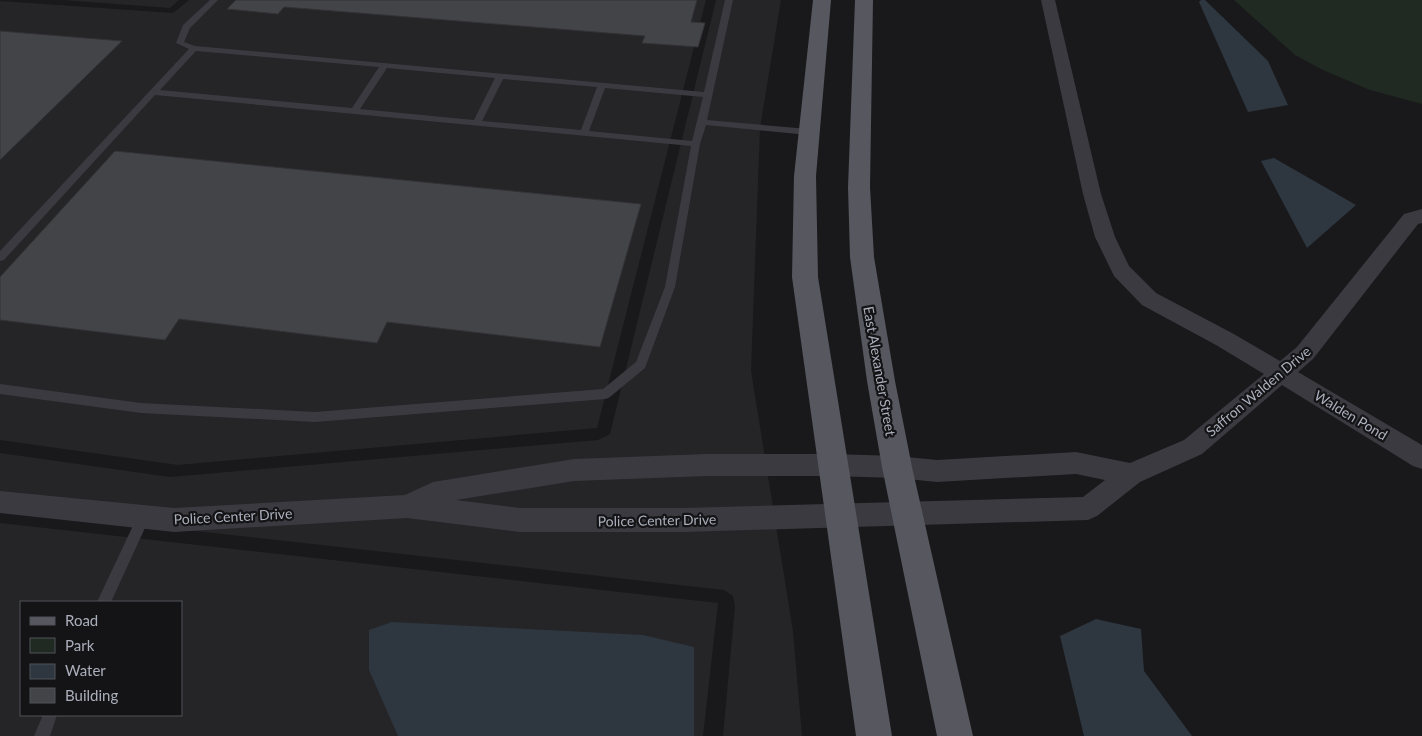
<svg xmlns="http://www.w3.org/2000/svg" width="1422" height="736" font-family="Lato,sans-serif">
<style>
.built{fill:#252528;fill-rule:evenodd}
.green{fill:#202a22}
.water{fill:#2e3740}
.building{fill:#434448;stroke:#333337}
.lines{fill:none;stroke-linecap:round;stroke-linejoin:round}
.service{fill:#3a3a40;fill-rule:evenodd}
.minor{fill:#3a3a40;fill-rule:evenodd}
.primary{fill:#56575f;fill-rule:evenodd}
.labels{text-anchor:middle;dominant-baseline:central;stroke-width:4.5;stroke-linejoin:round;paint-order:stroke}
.street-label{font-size:14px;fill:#abafbb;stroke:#141416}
</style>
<rect width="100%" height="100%" fill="#19191b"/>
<g class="built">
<path d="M62,0H179L170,8Z"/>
<path d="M189,0H706L597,428L178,465L0,440V1L173,13Z"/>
<path d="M716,0H781L760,128L751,371L793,631L802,736H723L735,606L733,596L724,590L0,509V453L170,477L598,440L610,434Z"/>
<path d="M0,523L718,603L703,736H0ZM21,602H181V715H21Z"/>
</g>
<path class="green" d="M1234,0H1422V104L1370,90L1323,70L1295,55Z"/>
<g class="water">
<path d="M1201,0H1205L1268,61L1288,105L1248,112L1199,2Z"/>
<path d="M1274,158L1356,205L1307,248L1261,161Z"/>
<path d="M1096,619L1141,629L1144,671L1192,736H1084L1060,636Z"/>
<path d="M392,622L643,635L694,647V736H398L369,670V630Z"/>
</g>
<g class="building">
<path d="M236,0H697L691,22L705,23L698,47L642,43L645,36L284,7L278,14L227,9Z"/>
<path d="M0,31L122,41L0,160Z"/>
<path d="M115,151L641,204L600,347L387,322L377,343L179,319L165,340L0,320V277Z"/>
</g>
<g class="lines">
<g class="service">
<path d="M210,0H218L190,28L184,42L195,46L704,92L725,0H733L707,120L808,129L812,132L808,135L706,125L700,144L675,287L645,368L610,397L606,399L315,422L141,413L0,394V384L141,403L315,412L603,389L636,362L665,287L691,146L155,95L4,260L0,261V251L189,49L176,43L183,25ZM196,51L379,67L352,108L160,90ZM387,68L495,78L474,120L360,109ZM503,79L597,87L581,130L482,121ZM605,88L703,97L692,141L589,131Z"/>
<path d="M144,511L149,513L150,517L111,602H97L139,513Z"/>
<path d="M43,715H57L50,736H34Z"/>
</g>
<path class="minor" d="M1041,0H1055L1101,194L1115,237L1129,266L1156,293L1232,333L1280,361L1297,347L1404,214L1422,209V223L1418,224L1313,359L1298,372L1422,445V469L1413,466L1282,385L1202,454L1140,482L1097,516L1088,520L684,532H520L407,518L174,532L0,513V491L174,508L405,495L433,482L574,459L707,454H832L897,456L937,460L1076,452L1130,463L1184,440L1264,374L1216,345L1142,305L1114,276L1095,237L1083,194ZM1076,474L1105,480L1083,497L684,508H520L456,500L574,481L707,476H832L897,478L937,482Z"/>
<g class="primary">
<path d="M813,0H831L816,176L818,277L892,736H856L792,277L794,176Z"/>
<path d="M855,0H873L870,187L874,257L895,381L912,467L973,736H937L882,467L867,381L850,257L848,187Z"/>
</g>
</g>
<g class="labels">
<g class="street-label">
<text transform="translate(880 371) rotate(80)">East Alexander Street</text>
<text transform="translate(1258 391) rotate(-40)">Saffron Walden Drive</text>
<text transform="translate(1351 415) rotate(31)">Walden Pond</text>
<text transform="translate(233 516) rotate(-3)">Police Center Drive</text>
<text transform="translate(657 520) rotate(-1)">Police Center Drive</text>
</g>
</g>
<rect x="20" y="601" width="162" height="115" fill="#141416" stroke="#505258"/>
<rect x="30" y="617" width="25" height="8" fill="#56575f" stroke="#505258"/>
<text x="65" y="626" font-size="15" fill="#abafbb">Road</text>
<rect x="30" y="638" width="25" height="15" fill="#202a22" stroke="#505258"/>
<text x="65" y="651" font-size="15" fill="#abafbb">Park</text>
<rect x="30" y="664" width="25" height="15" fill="#2e3740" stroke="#505258"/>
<text x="65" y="676" font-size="15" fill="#abafbb">Water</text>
<rect x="30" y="688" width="25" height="15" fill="#434448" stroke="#505258"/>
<text x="65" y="701" font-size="15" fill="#abafbb">Building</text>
</svg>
